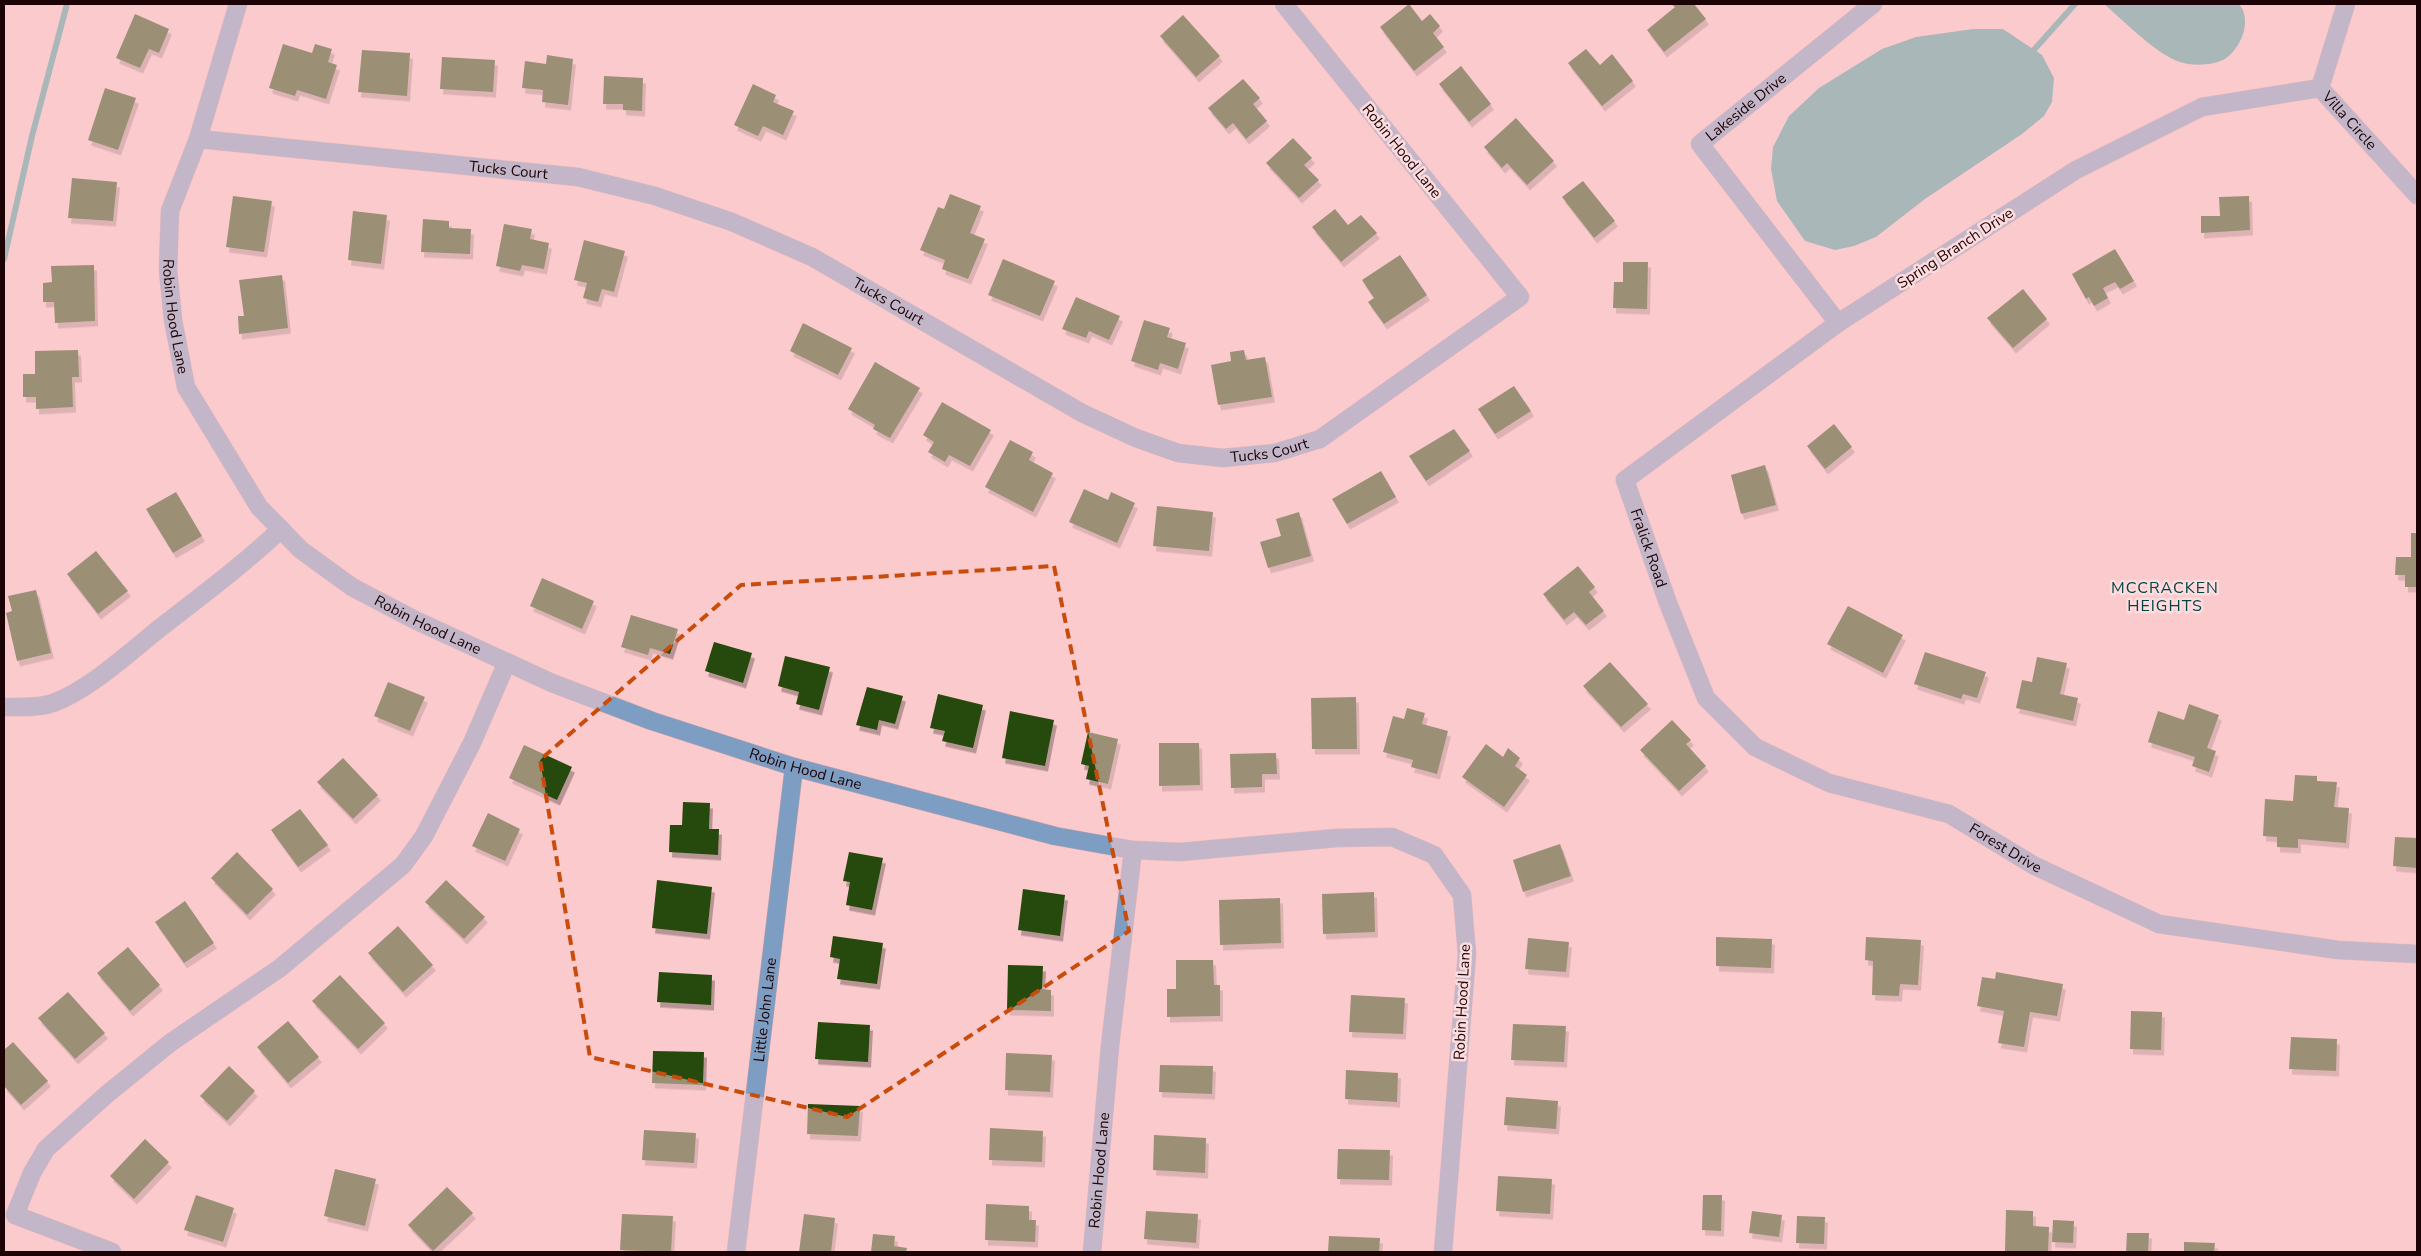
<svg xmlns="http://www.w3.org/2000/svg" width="2421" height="1256" font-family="'Nunito Sans',sans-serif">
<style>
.water{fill:#48a1a0}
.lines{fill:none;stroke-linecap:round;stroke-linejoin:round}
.stream{stroke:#48a1a0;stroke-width:6}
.building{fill:#28480a;filter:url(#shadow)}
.minor-casing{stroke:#d3a6a9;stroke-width:19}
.minor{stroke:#7e9dc2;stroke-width:18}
.marked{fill:none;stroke:#c94c0b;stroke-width:4;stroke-dasharray:10 6;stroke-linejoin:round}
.labels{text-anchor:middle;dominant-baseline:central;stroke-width:5;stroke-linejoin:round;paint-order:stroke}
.street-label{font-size:15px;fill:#1b0306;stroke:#fedcde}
.neighbourhood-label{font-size:16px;letter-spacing:1px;fill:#004342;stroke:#fedcde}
</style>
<defs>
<filter id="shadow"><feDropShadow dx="3" dy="5.5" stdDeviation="0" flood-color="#0004"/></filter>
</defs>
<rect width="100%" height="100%" fill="#fbcacd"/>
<g class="water">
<path d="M2104,4H2239C2253,20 2241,50 2223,60C2211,66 2189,66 2177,61C2154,52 2123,20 2104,4Z"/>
<path d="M1973,29H2003L2042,55L2054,78L2052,102L2044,116L2022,134L1925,199L1876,237L1854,246L1835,250L1805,241L1777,201L1771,169L1773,147L1789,116L1819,88L1882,49L1916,37Z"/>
</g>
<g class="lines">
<g class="stream">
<path d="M2031,53L2075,4"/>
<path d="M4,259L32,136L67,4"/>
</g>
</g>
<g class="building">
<path d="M1409,4L1422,21L1430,14L1440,26L1433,33L1444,47L1414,71L1380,27Z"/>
<path d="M1671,4H1694L1706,19L1664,52L1647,30L1675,7Z"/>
<path d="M135,14L169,29L159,53L149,49L140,68L116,58Z"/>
<path d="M1183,15L1220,56L1196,77L1160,36Z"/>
<path d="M283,44L312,53L315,44L332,49L328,62L337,65L326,99L297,90L295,96L269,88Z"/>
<path d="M1586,49L1600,65L1612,54L1633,81L1602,106L1568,63Z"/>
<path d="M362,50L410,53L407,96L358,92Z"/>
<path d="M547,55L573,59L568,105L542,102L543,90L522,88L525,61L546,64Z"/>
<path d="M442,57L495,60L493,92L440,89Z"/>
<path d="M1461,66L1491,104L1469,122L1439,84Z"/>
<path d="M604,76L643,78L642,111L623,110V104H603Z"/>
<path d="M1243,79L1260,98L1253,104L1267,121L1246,139L1233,123L1226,129L1208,108Z"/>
<path d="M753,84L776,95L773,102L794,111L783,135L763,126L758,136L734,125Z"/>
<path d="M105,88L136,98L118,150L88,140Z"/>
<path d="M1516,118L1554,161L1527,185L1507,163L1502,168L1484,147Z"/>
<path d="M1293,138L1312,158L1304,165L1319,180L1299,198L1266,163Z"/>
<path d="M72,178L117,182L113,221L68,218Z"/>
<path d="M1583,181L1615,221L1594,238L1562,197Z"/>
<path d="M950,194L981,206L970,233L985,239L968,279L942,269L945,260L920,250L938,207L944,209Z"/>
<path d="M233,196L272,201L264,252L226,247Z"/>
<path d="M2249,196L2250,230L2201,233V216H2220L2219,197Z"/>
<path d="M1335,209L1348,225L1361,215L1377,233L1341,262L1312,227Z"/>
<path d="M353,211L387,215L381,264L348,260Z"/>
<path d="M423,219L449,221V228L471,229L470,254L421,252Z"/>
<path d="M504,224L532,229L530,239L549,243L544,269L522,265L520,271L496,266Z"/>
<path d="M584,240L625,251L614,292L602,289L598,302L583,298L587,283L574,280Z"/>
<path d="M2115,249L2134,281L2120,289L2115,282L2103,288L2108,298L2094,306L2089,297L2086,299L2072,274Z"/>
<path d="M1400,255L1427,295L1384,324L1368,302L1374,298L1362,280Z"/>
<path d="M1003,259L1055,281L1040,316L988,295Z"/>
<path d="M1623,262H1648L1647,309L1613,308L1614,282H1623Z"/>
<path d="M94,265L95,321L55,323L54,302H43V283L52,282L51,266Z"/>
<path d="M282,275L288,328L239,334L238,316H244L239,280Z"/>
<path d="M2023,289L2047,319L2013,348L1987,318Z"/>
<path d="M1076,297L1120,316L1109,340L1089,331L1086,338L1062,329Z"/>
<path d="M1144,320L1170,328L1167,337L1186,343L1178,369L1160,363L1158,370L1131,361Z"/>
<path d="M803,323L852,348L838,375L790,351Z"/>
<path d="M78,350L79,377H72L73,407L36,409V397H23V374H35V351Z"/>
<path d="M1244,350L1246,360L1265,357L1272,397L1218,405L1211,365L1231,361L1230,352Z"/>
<path d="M875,362L920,388L890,438L873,429L875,425L848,409Z"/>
<path d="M1514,386L1531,411L1495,434L1478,409Z"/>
<path d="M942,402L991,430L970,466L949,455L945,462L928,452L934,442L923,435Z"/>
<path d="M1834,424L1852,447L1825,469L1807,446Z"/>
<path d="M1454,429L1470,451L1426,481L1409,456Z"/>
<path d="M1010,440L1033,452L1029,460L1053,473L1033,512L985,487Z"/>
<path d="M1765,465L1776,505L1741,514L1731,475Z"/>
<path d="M1381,471L1396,497L1347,524L1332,499Z"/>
<path d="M1084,489L1108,500L1111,492L1135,503L1117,543L1069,522Z"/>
<path d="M176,492L202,536L173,553L146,509Z"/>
<path d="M1157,506L1213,512L1209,551L1153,546Z"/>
<path d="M1299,512L1311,556L1268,568L1260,542L1281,536L1276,519Z"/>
<path d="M2411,533H2417V587H2405V575H2395L2396,557H2411Z"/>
<path d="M96,551L128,591L98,614L67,574Z"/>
<path d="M1578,566L1595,587L1589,592L1604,611L1586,625L1574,612L1564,620L1543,594Z"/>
<path d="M542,578L594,601L582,629L530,606Z"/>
<path d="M36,590L51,653L17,661L6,613L12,611L8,596Z"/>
<path d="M1848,606L1903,635L1883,673L1827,644Z"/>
<path d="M631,615L678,629L670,654L650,648L648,655L621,647Z"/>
<path d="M714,642L752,653L743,683L705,671Z"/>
<path d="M1925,652L1986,672L1977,698L1963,694L1961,699L1914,684Z"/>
<path d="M785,656L830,667L819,710L796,704L799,692L778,686Z"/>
<path d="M2037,657L2067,663L2060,694L2078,698L2073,721L2016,708L2022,680L2032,682Z"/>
<path d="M1610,662L1648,704L1621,727L1583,686Z"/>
<path d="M388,682L425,697L410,731L374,716Z"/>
<path d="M867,687L903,696L895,724L879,720L877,730L856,725Z"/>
<path d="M938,694L983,705L973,748L942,741L945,731L930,728Z"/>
<path d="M1356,697L1357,749H1312L1311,698Z"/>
<path d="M2189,704L2219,715L2207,748L2216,751L2209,772L2192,766L2195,757L2148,742L2158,711L2184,720Z"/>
<path d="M1407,708L1425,713L1422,724L1448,731L1437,774L1411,767L1413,760L1383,752L1393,716L1404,719Z"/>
<path d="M1010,711L1054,720L1045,766L1002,758Z"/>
<path d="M1672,720L1691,740L1686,744L1706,766L1679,791L1640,750Z"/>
<path d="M1088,732L1118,739L1108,784L1086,779L1089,766L1081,764Z"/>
<path d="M1159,743H1199L1200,785L1159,786Z"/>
<path d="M1486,744L1503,757L1508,748L1520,758L1515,766L1527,775L1504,807L1462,777Z"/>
<path d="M524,745L572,767L557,800L509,778Z"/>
<path d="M1276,753L1277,774H1262V787L1231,788L1230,754Z"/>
<path d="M343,758L378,795L353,819L317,782Z"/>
<path d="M2295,775L2317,776V781L2337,782L2334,807L2349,808L2346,843L2298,839V848L2277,847V837L2263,836L2265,799L2293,801Z"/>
<path d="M683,802L710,803L709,829H719L718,855L669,852L670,825H682Z"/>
<path d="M300,809L328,845L298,867L271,830Z"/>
<path d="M488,813L520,829L505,861L472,846Z"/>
<path d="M2395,837L2417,838V868L2393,866Z"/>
<path d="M1560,844L1571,876L1523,892L1513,860Z"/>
<path d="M237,852L273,889L247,915L211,878Z"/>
<path d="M849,852L883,858L872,910L846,905L850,882L843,881Z"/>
<path d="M446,880L485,917L464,939L425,902Z"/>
<path d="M657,880L712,887L707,934L652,928Z"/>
<path d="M1023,889L1065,895L1060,936L1018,930Z"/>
<path d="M1374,892L1375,932L1323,934L1322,894Z"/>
<path d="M1280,898L1281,943L1220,945L1219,900Z"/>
<path d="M185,901L214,943L184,963L155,922Z"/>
<path d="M398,926L433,965L403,992L368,953Z"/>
<path d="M833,936L883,943L877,984L837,979L840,959L830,957Z"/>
<path d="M1716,937L1772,939L1771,968L1716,966Z"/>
<path d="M1866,937L1921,940L1918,985L1900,984L1899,996L1872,995L1873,961L1865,960Z"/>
<path d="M1528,938L1569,942L1566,972L1525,969Z"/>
<path d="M128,947L160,985L130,1011L97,973Z"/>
<path d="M1176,960H1213L1214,985H1220V1016L1167,1017V989H1176Z"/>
<path d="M1008,965L1043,966L1042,989L1051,990V1011L1007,1010Z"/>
<path d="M659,972L712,975L711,1005L657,1002Z"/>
<path d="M1996,972L2063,984L2057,1016L2030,1012L2024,1047L1998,1043L2004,1011L1977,1006L1982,977L1995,979Z"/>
<path d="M340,975L385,1023L358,1049L312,1001Z"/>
<path d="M68,992L105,1033L75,1059L38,1018Z"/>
<path d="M1351,995L1405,998L1403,1034L1349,1032Z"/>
<path d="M2131,1011L2162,1012L2161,1050L2130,1049Z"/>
<path d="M288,1021L319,1057L288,1083L257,1047Z"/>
<path d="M818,1022L870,1025L868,1062L815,1059Z"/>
<path d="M1513,1024L1566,1026L1564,1062L1511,1060Z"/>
<path d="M2291,1037L2337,1039L2336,1071L2289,1069Z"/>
<path d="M13,1042L48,1081L21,1105L4,1086V1050Z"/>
<path d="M653,1051L704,1052L703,1085L652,1083Z"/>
<path d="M1006,1053L1052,1055L1050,1092L1005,1090Z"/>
<path d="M1160,1065L1213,1066L1212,1094L1159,1092Z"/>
<path d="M229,1066L255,1091L227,1121L200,1096Z"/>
<path d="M1346,1070L1398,1073L1397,1102L1345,1099Z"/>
<path d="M1506,1097L1558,1101L1556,1129L1504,1125Z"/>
<path d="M808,1104L860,1106L858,1136L807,1134Z"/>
<path d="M990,1128L1043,1131L1042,1162L989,1160Z"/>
<path d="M644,1130L696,1133L694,1163L642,1160Z"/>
<path d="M1154,1135L1206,1138L1205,1173L1153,1170Z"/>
<path d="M145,1139L169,1162L134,1199L110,1176Z"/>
<path d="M1338,1149L1390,1150L1389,1180L1337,1179Z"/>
<path d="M335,1169L376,1179L365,1226L324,1216Z"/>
<path d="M1498,1176L1552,1179L1550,1214L1496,1211Z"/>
<path d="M447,1187L473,1213L433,1251L408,1225Z"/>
<path d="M196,1195L234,1208L223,1242L184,1230Z"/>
<path d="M1703,1195H1722L1721,1231L1702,1230Z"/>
<path d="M986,1204L1029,1206V1220H1036L1035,1242L985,1240Z"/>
<path d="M2006,1210L2033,1211V1226L2049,1227L2048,1252L2005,1251Z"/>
<path d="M1146,1211L1198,1214L1196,1243L1144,1239Z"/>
<path d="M1752,1211L1782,1215L1779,1237L1749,1233Z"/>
<path d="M622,1214L673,1216L671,1252L620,1250Z"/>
<path d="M804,1214L835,1218L831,1252H799Z"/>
<path d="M1797,1216L1825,1217L1824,1244L1796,1243Z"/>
<path d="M2053,1220L2074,1221L2073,1243L2052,1242Z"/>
<path d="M2127,1233H2149L2148,1252H2126Z"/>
<path d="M873,1234L895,1236L894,1246L907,1248L906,1252H871Z"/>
<path d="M1329,1236L1380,1238L1379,1252H1328Z"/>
<path d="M2184,1242L2215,1243L2214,1252H2184Z"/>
</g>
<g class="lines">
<g class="minor-casing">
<g id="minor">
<path id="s1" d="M238,4L198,139L170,211L168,270L173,320L186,387L259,507L301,550L352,587L415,620L552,683L652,721L794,767L1055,836L1133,850L1180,852L1337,838L1392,837L1434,855L1462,895L1467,954L1443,1252"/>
<path id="s2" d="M2320,88L2202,107L2076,170L1838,323L1625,480L1668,603L1706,698L1755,747L1829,783L1949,814L2033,865L2159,924L2338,950L2417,954"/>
<path id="s3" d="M2320,88L2417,195"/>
<path d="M2320,88L2346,4"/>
<path id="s4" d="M198,139L578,177L655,196L732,222L812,257L1082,413L1136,438L1178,453L1223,458L1275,453L1320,439L1520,297L1284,4"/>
<path id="s5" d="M1838,323L1700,144L1873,4"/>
<path d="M4,707C20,707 38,708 53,703C89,690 130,652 160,628C201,596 243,565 281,529"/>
<path d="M112,1252L15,1215L32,1173L46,1149L106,1095L170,1043L280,968L403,865L424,836L472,743L507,662"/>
<path id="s6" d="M736,1252L794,767"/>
<path id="s7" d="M1092,1252L1110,1046L1133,850"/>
</g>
</g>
<use href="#minor" class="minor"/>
</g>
<path d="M0 0H2421V1256H0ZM1054,566L1129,931L847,1117L590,1057L540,760L741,585Z" fill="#fbcacd" fill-opacity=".55" fill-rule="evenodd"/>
<path class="marked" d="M1054,566L1129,931L847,1117L590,1057L540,760L741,585Z"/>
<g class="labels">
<g class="street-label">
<text stroke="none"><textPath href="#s5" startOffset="285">Lakeside Drive</textPath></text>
<text stroke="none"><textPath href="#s3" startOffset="44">Villa Circle</textPath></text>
<text transform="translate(1402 151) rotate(51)">Robin Hood Lane</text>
<text stroke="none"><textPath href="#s4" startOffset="312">Tucks Court</textPath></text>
<text transform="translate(1955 248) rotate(-33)">Spring Branch Drive</text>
<text stroke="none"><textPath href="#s4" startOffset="718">Tucks Court</textPath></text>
<text stroke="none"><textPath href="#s1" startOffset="324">Robin Hood Lane</textPath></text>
<text stroke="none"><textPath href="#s4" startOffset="1138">Tucks Court</textPath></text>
<text stroke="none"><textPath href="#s2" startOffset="880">Fralick Road</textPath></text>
<text stroke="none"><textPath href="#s1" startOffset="744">Robin Hood Lane</textPath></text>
<text stroke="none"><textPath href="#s1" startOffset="1149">Robin Hood Lane</textPath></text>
<text stroke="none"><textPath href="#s2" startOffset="1382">Forest Drive</textPath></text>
<text transform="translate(1462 1002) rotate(-87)">Robin Hood Lane</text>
<text stroke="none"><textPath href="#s6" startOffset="244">Little John Lane</textPath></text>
<text stroke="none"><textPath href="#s7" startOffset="82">Robin Hood Lane</textPath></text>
</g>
<g class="neighbourhood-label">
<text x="2165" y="588">MCCRACKEN<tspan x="2165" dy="18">HEIGHTS</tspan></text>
</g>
</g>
<rect width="2421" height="1256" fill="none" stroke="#1b0306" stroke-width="10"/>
</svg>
